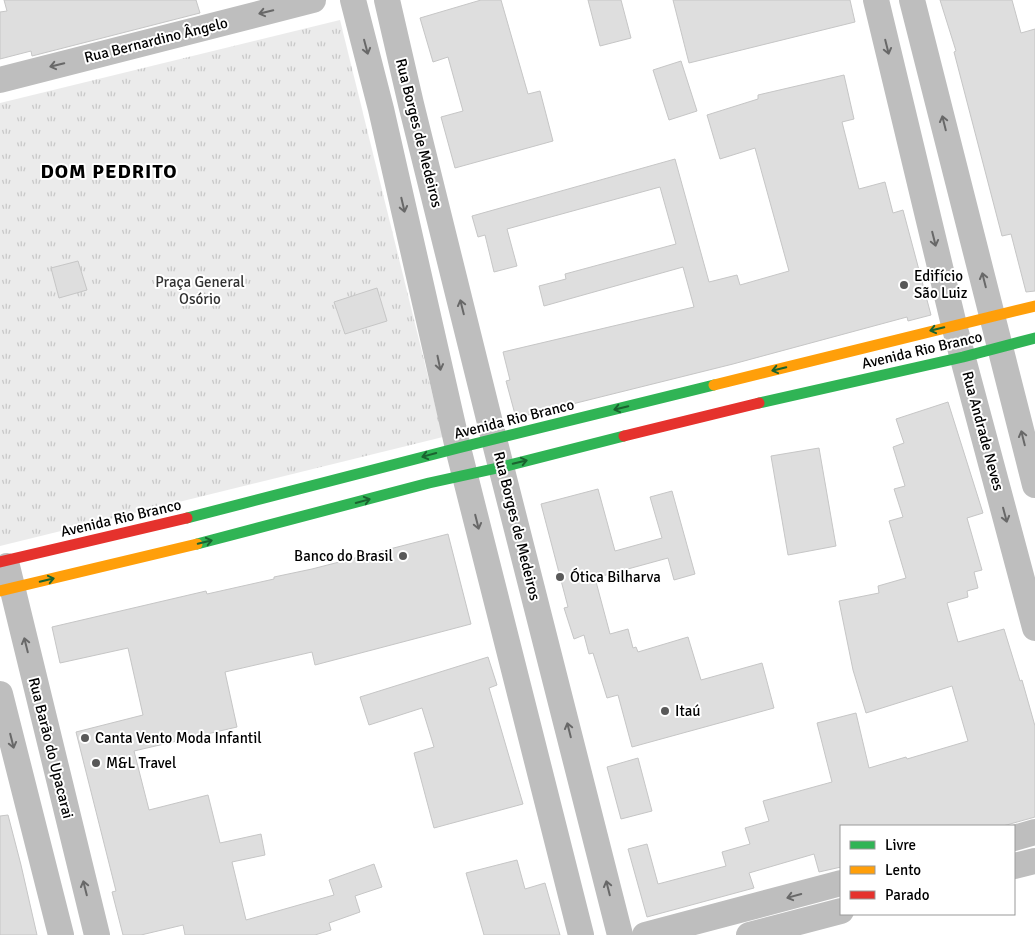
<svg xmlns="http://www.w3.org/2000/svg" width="1035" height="935" font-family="Signika,sans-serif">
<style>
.grass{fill:url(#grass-tufts)}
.building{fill:#dedede;stroke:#c6c6c6}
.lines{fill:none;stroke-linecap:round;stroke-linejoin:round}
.street{stroke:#bebebe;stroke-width:26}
.fast{stroke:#30b455;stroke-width:11}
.slow{stroke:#ff9f0a;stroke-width:11}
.jam{stroke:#e5322d;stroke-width:11}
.oneway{stroke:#686868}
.oneway2{stroke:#1a632f}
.poi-dot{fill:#595959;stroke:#fff;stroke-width:2}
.labels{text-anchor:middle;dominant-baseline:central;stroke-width:4;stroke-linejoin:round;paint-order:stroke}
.street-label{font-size:15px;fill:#000;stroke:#fff}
.poi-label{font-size:15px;fill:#000;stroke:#fff;text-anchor:start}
.park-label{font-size:15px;fill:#313131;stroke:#fff}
.district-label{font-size:20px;font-weight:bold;letter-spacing:1px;fill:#000;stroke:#fff}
</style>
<defs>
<pattern id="grass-tufts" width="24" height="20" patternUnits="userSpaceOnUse" patternTransform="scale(1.25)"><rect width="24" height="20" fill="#ebebeb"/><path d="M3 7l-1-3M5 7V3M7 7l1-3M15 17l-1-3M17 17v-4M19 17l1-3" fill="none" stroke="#c8c8c8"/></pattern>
</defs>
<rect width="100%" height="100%" fill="#fff"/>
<path class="grass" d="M340,20L443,437L0,546V103Z"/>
<g class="building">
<path d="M4,0H196L200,13L32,56L31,51L0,59V12L7,11Z"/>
<path d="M481,0H501L528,94L540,91L553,141L455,168L441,117L463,111L448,57L433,62L420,18Z"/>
<path d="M588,0H621L631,38L600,46Z"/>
<path d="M673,0H850L855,22L689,63Z"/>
<path d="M940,0H1012L1021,33L1035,29V291L1026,292L1011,234L1002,236L954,52L956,51Z"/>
<path d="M681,61L697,111L669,120L653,70Z"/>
<path d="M844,75L854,119L842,122L859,189L885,182L893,213L903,210L931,315L908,321L907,317L733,364L516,418L506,381L510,380L503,352L694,307L683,267L544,306L539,286L566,279L565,274L676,244L660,187L507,229L517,266L494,272L485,235L478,237L472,216L675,159L709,282L737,275L740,285L789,271L755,148L720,159L707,115L758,99V95Z"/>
<path d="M78,261L87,290L59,298L51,268Z"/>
<path d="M377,288L387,321L345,334L334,302Z"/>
<path d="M948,402L983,513L967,518L982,570L974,572L978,588L967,591L968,597L947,603L958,642L1004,629L1020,681L1022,680L1035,726V817L1003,826H841V867L819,872L814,854L749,873L754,888L647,917L628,849L647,844L658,884L726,866L722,852L750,844L745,828L769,821L763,801L832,782L817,723L856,713L869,768L906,757L907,759L968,741L952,686L866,713L853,670L839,601L879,593L878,586L906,578L889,521L903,517L894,489L905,486L893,447L904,443L896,419Z"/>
<path d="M819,448L836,546L788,555L771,456Z"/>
<path d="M598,489L615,551L662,538L650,497L672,491L695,574L674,580L668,558L595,578L610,634L628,629L633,648L636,647L638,652L688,637L701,680L762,663L774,708L632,747L618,695L607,698L593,653L589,654L584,635L574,639L564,608L568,607L541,504Z"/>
<path d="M448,534L471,624L315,665L312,652L225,672L237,727L134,751L149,810L208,795L220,843L261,834L265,855L232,862L246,920L334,895L329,880L374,864L382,887L355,896L360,912L329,923L331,930L315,935H185L183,925L141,935H123L112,892L116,891L76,732L143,715L128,648L60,663L52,627L206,591L207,594L274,579V577L312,569Z"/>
<path d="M488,657L497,685L489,688L523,804L434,828L414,753L434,747L422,708L369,725L360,697Z"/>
<path d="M638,758L652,811L621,819L607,767Z"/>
<path d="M8,815L21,865L37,935H0V816Z"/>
<path d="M517,860L525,889L545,883L560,935H484L466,873Z"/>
</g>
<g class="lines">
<g class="street">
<path d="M353,0L381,109L458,448L581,935"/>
<path d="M387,0L411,104L494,439L620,935"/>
<path d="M876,0L954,325L1035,628"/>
<path d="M912,0L1035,485"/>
<path d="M0,80L313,0"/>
<path d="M7,566L97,935"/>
<path d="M0,694L61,935"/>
<path d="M1014,838L1035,832"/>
<path d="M1014,866L1035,861"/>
<path d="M645,935L841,883"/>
<path d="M749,935L841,911"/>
</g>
<g class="fast">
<path d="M759,403L963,357L1035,338"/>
<path d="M187,518L458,448L714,385"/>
<path d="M197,544L429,483L502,467L624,436"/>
</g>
<g class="slow">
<path d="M714,385L1035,306"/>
<path d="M0,591L197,544"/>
</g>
<g class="jam">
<path d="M624,436L759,403"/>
<path d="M0,562L187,518"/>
</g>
</g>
<defs><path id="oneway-shaft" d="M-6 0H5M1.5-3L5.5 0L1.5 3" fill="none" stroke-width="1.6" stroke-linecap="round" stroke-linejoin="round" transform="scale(1.25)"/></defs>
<g class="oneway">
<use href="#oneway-shaft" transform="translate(266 12) rotate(166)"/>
<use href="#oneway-shaft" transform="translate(366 47) rotate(75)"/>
<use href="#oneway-shaft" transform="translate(887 47) rotate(76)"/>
<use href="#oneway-shaft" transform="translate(57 65) rotate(166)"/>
<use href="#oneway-shaft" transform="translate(944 123) rotate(-104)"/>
<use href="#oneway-shaft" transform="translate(403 205) rotate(77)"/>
<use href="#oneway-shaft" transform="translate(934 239) rotate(76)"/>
<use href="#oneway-shaft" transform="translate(984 280) rotate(-104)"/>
<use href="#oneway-shaft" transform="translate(462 307) rotate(-104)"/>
<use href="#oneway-shaft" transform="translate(439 363) rotate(78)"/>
<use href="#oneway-shaft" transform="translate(1023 438) rotate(-104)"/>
<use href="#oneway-shaft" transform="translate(1005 515) rotate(75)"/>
<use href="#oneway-shaft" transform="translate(477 522) rotate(76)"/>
<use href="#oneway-shaft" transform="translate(26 645) rotate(-104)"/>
<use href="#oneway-shaft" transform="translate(569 730) rotate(-104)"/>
<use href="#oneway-shaft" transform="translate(12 741) rotate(76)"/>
<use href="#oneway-shaft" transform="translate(85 888) rotate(-104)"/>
<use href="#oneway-shaft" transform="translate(608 888) rotate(-104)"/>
<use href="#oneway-shaft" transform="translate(794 896) rotate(165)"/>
</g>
<g class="oneway2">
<use href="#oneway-shaft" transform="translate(937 329) rotate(166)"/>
<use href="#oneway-shaft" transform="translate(779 369) rotate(166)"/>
<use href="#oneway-shaft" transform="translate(621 408) rotate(166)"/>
<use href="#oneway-shaft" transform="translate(429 455) rotate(165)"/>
<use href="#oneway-shaft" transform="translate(520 462) rotate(-14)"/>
<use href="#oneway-shaft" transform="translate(363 501) rotate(-15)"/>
<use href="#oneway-shaft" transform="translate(205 542) rotate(-14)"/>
<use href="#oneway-shaft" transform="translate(47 580) rotate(-14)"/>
</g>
<g class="poi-dot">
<circle cx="904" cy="285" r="5"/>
<circle cx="403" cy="556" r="5"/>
<circle cx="560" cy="577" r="5"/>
<circle cx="665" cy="711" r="5"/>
<circle cx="85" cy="738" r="5"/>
<circle cx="96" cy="763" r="5"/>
</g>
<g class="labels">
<g class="street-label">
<text transform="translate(156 40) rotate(-14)">Rua Bernardino Ângelo</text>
<text transform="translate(419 133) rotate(76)">Rua Borges de Medeiros</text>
<text transform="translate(922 350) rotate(-13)">Avenida Rio Branco</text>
<text transform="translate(514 419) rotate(-14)">Avenida Rio Branco</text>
<text transform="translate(983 431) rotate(75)">Rua Andrade Neves</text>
<text transform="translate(121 518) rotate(-13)">Avenida Rio Branco</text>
<text transform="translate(517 526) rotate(76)">Rua Borges de Medeiros</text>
<text transform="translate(51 748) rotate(76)">Rua Barão do Upacarai</text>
</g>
<g class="poi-label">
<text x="914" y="276">Edifício<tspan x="914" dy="17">São Luiz</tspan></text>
<text x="393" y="556" text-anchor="end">Banco do Brasil</text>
<text x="570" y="577">Ótica Bilharva</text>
<text x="675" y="711">Itaú</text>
<text x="95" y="738">Canta Vento Moda Infantil</text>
<text x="106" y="763">M&amp;L Travel</text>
</g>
<g class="park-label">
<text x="200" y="282">Praça General<tspan x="200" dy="17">Osório</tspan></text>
</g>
<g class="district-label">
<text x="109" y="171">DOM PEDRITO</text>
</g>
</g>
<rect x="840" y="825" width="175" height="90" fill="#ffffff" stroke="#999999"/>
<rect x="850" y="841" width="25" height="8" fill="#30b455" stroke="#999999"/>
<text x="885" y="850" font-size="15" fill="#000000">Livre</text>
<rect x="850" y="866" width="25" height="8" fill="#ff9f0a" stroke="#999999"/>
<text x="885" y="875" font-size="15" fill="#000000">Lento</text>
<rect x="850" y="891" width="25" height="8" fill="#e5322d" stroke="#999999"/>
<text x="885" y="900" font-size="15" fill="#000000">Parado</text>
</svg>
